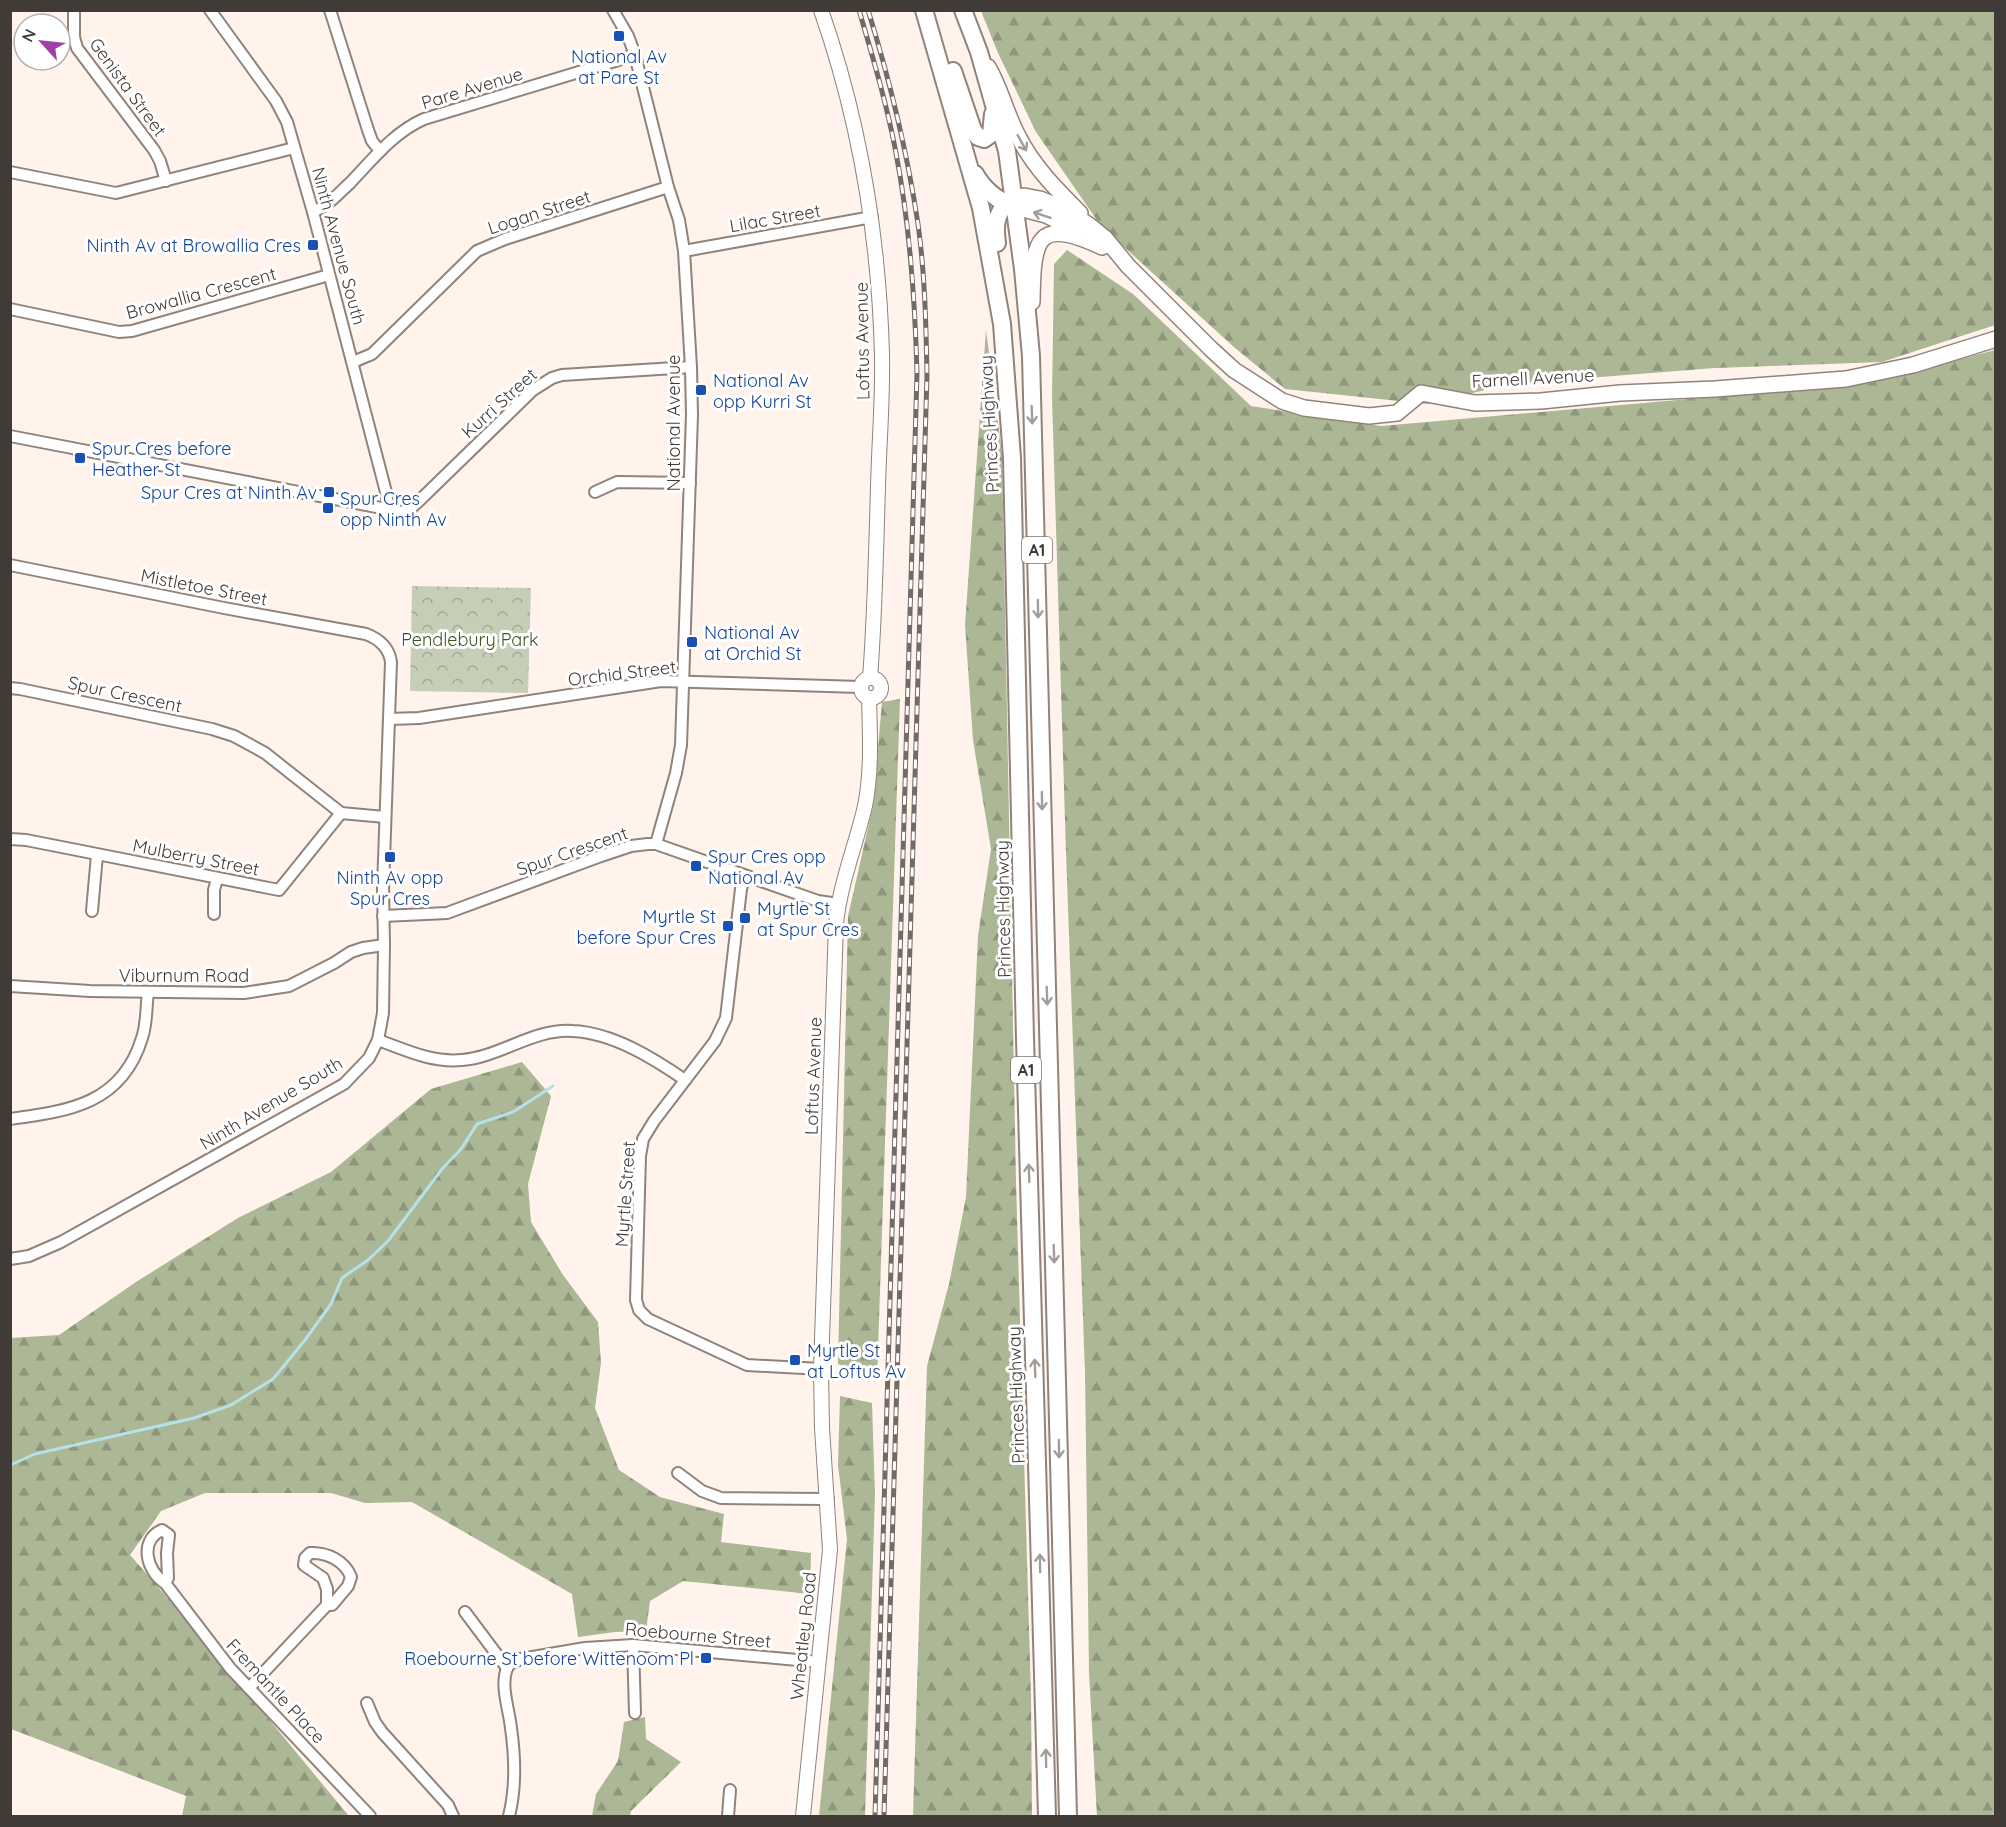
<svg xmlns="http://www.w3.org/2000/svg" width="2006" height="1827" font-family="Quicksand,sans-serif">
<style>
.forest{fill:url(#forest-firs)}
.park{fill:url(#park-crowns)}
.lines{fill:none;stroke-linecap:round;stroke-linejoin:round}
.stream{stroke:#b5e1e9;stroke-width:3}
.minor-casing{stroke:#91837a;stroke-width:14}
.tertiary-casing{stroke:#91837a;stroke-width:16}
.secondary-casing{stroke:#91837a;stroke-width:18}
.trunk-casing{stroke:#91837a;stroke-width:20}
.minor{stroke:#fff;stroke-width:10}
.tertiary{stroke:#fff;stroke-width:14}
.secondary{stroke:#fff;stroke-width:15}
.trunk{stroke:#fff;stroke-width:16}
.rail-casing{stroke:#726a65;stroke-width:5}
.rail{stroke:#fff;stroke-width:3;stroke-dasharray:9;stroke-linecap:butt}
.oneway{stroke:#a09d9b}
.transit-dot{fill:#1a4fb4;stroke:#fff;stroke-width:2}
.labels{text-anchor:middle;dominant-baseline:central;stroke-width:6;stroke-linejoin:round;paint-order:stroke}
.shield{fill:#fff;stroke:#7a7673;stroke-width:1.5}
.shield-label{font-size:16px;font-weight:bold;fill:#413b37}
.transit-label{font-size:18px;fill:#164399;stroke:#fff;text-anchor:start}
.street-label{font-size:18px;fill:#413b37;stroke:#fff}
.park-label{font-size:18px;fill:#45531f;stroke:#fff}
</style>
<defs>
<pattern id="forest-firs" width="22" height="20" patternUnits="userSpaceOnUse" patternTransform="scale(1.5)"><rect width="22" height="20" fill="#acb796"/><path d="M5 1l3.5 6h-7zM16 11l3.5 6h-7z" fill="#8e967b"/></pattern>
<pattern id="park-crowns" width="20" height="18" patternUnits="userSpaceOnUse" patternTransform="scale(1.5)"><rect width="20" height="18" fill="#c7ceb8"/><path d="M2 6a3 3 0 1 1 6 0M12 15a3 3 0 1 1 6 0" fill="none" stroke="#a3a896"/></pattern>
</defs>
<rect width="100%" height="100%" fill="#fff3eb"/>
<g class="forest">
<path d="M981,11H1995V325L1882,362L1715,368L1510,384L1427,404L1285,389L1235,348L1101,226L1036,132L998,53Z"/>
<path d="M1067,250L1133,294L1251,406L1381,426L1870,383L1995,350V1816H1097L1089,1673L1085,1373L1066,853L1052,398L1054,264Z"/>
<path d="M986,330L1002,454L1016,1182L1031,1697L1032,1816H913L927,1366L949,1284L966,1197L978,936L991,849L973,740L965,625Z"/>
<path d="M900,699L877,1380L838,1364L848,916L873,806L882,702Z"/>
<path d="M522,1062L551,1096L528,1184L531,1222L563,1275L598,1322L601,1363L595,1408L619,1470L660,1497L724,1514L721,1542L811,1553L810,1594L683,1581L650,1601L646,1631L615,1632L578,1637L572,1594L412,1502L365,1503L331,1493H205L161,1511L130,1555C206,1640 276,1729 349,1816H182L186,1796L11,1729L10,1338L59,1335L136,1282L238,1218L331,1172L431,1089Z"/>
<path d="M840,1396L872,1403L875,1495L865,1816H819L847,1539L838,1465Z"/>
<path d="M645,1717L646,1739L681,1762L631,1811L630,1816H592L596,1794L618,1761L624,1722Z"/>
</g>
<path class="park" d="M412,586L531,588L528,693L410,691Z"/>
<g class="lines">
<path class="stream" d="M10,1465L35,1454L194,1418L231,1405L273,1379L305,1340L331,1304L342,1278L368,1260L388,1241L442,1169L461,1149L477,1124L513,1112L553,1086"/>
<g class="minor-casing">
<g id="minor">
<path d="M74,10V37L77,48L154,150L160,161L166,181"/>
<path d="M210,10L276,101L287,122L313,212L387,496V511"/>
<path d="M330,10L368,130L372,141L380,151"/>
<path d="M613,10L628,36L635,55L668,187L679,220L684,251L691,367L692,415L681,745L676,773L656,844"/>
<path d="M10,172L116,193L294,148"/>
<path d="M313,212C329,205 338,194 350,183C372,160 394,132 424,119L635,55"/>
<path d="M684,251L872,217"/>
<path d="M10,309L119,332L132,331L329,275"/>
<path d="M353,362L372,354L477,251L505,239L668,187"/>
<path d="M10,436L402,512L410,509L421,499L533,390L552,378L562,375L691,367"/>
<path d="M595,492L617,482L690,483"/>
<path d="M10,565L224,608L366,634C379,639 389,647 391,662L383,888L384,945L383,1013L378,1040L369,1058L344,1084L61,1242L29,1256L10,1259"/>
<path d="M10,688L20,689L212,729L234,736L265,753L341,813L385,817"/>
<path d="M389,719L419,718L661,681L860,687"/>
<path d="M10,839L26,840L279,890L341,813"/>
<path d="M745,876L741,889L726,1018L715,1041L654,1121L643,1139L640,1156L636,1300L639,1310L648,1319L747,1365L821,1369"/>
<path d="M92,911L97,855"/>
<path d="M214,914V890L217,879"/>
<path d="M383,916L447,913L601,856L631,846L648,844H656L818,901L838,904"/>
<path d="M10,986L90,991L244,993L289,986L334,963L351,952L363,948L384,945"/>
<path d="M378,1040C406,1050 432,1063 462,1060C500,1057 534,1028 573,1031C613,1033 653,1058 685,1080"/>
<path d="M10,1119C69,1111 122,1104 142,1038C147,1024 146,1007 148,992"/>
<path d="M678,1473L702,1491L721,1498L828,1499"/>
<path d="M165,1583L168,1578L167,1553L169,1535L162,1530C139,1540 146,1571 165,1583L230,1668L370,1816"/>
<path d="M465,1612L507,1668"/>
<path d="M633,1645L635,1713"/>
<path d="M507,1668L511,1663L521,1659L585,1648L633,1645L819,1662"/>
<path d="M507,1668C500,1686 509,1709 511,1728C515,1756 516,1788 509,1816"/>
<path d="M249,1688L327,1605H332L348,1586L351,1577C345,1561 327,1552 310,1553L305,1558L304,1565L323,1578L327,1589V1605"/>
<path d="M367,1703L375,1722L382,1732L448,1805L453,1816"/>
<path d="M728,1816L730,1790"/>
</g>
</g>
<g class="tertiary-casing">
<g id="tertiary">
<path d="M821,10C860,122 879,237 882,355C883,399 879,443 878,487C876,551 875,614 870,678"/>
<circle cx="871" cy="688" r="10"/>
<path d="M803,1816L830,1550L822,1428L821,1369L836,924C840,883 856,845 865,806C872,771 870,734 869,699"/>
</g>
</g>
<g class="secondary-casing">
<g id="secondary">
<path d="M988,67C1001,89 1006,114 1018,136C1033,166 1056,189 1080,213"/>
<path d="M1014,198L1024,196L1040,199L1064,209L1089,225L1105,238L1128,266L1211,349L1234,370L1282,401L1304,408L1369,416L1397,413L1421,393L1475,403L1541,401L1620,393L1715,389L1846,379L1913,365L1996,339"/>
<path d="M1015,207L1046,215L1079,231"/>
<path d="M1032,302C1033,241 1035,215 1102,247"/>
</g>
</g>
<g class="trunk-casing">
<g id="trunk">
<path d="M924,10L981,208L1002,324L1012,458L1025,1039L1047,1816"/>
<path d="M963,10L979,52L1007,151L1023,269L1031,356L1068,1816"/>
<path d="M953,71L973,130L978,137L984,139L991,134L993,114"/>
<path d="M975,174C984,190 998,201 1015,207"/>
<path d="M997,243C994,223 996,210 1014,198"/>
</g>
</g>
<use href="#minor" class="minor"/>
<use href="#tertiary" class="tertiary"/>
<use href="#secondary" class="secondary"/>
<use href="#trunk" class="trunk"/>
<g class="rail-casing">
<g id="rail">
<path d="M859,10C873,58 887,105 896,153C910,226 915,299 917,373L875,1816"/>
<path d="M868,10C890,81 907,151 918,224C925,274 926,325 927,375L884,1816"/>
</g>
</g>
<use href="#rail" class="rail"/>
</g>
<defs><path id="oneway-shaft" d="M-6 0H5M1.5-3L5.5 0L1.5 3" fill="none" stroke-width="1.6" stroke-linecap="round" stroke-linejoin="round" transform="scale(1.5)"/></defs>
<g class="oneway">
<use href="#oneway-shaft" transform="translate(1022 143) rotate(61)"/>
<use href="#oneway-shaft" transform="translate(1042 215) rotate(-162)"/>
<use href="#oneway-shaft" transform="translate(1032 415) rotate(88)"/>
<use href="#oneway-shaft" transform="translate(1038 609) rotate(89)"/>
<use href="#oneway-shaft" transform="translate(1042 801) rotate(89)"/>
<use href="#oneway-shaft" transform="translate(1047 996) rotate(88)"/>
<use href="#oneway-shaft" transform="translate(1029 1173) rotate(-92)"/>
<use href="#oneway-shaft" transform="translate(1054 1254) rotate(88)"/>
<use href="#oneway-shaft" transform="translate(1035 1368) rotate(-92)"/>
<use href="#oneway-shaft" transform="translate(1059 1449) rotate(89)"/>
<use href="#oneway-shaft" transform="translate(1040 1563) rotate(-91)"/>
<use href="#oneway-shaft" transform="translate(1046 1758) rotate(-91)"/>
</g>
<g class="transit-dot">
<rect x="613" y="30" width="12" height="12" rx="3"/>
<rect x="307" y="239" width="12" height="12" rx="3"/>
<rect x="695" y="384" width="12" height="12" rx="3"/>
<rect x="74" y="452" width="12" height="12" rx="3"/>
<rect x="323" y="486" width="12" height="12" rx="3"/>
<rect x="322" y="502" width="12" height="12" rx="3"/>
<rect x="686" y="636" width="12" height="12" rx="3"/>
<rect x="384" y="851" width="12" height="12" rx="3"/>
<rect x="690" y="860" width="12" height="12" rx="3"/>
<rect x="739" y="912" width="12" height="12" rx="3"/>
<rect x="722" y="920" width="12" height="12" rx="3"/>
<rect x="789" y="1354" width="12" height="12" rx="3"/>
<rect x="700" y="1652" width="12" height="12" rx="3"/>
</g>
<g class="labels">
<g class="shield">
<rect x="1022" y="537" width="30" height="26" rx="4.5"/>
<rect x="1011" y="1057" width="30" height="26" rx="4.5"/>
</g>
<g class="shield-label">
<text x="1037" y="550">A1</text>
<text x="1026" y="1070">A1</text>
</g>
<g class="transit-label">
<text x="619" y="56" text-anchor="middle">National Av<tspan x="619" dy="21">at Pare St</tspan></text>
<text x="301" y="245" text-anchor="end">Ninth Av at Browallia Cres</text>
<text x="713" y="380">National Av<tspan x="713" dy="21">opp Kurri St</tspan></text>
<text x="92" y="448">Spur Cres before<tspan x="92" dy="21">Heather St</tspan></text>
<text x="317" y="492" text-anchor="end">Spur Cres at Ninth Av</text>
<text x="340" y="498">Spur Cres<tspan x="340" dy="21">opp Ninth Av</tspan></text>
<text x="704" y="632">National Av<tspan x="704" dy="21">at Orchid St</tspan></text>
<text x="708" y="856">Spur Cres opp<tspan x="708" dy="21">National Av</tspan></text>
<text x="390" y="877" text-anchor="middle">Ninth Av opp<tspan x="390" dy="21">Spur Cres</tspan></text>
<text x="757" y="908">Myrtle St<tspan x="757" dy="21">at Spur Cres</tspan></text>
<text x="716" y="916" text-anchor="end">Myrtle St<tspan x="716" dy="21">before Spur Cres</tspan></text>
<text x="807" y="1350">Myrtle St<tspan x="807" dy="21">at Loftus Av</tspan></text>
<text x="694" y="1658" text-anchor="end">Roebourne St before Wittenoom Pl</text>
</g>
<g class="street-label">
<text transform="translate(128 87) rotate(54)">Genista Street</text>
<text transform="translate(472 88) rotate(-17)">Pare Avenue</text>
<text transform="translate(539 212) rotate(-18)">Logan Street</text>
<text transform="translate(775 218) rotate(-10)">Lilac Street</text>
<text transform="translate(339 246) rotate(75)">Ninth Avenue South</text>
<text transform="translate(201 293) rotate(-15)">Browallia Crescent</text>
<text transform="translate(862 341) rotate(-91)">Loftus Avenue</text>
<text transform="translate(1533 378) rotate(-3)">Farnell Avenue</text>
<text transform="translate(499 403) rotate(-42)">Kurri Street</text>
<text transform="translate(673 423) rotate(-90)">National Avenue</text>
<text transform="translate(989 424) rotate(-93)">Princes Highway</text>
<text transform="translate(204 587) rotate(11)">Mistletoe Street</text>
<text transform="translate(622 673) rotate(-7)">Orchid Street</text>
<text transform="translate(125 694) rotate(12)">Spur Crescent</text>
<text transform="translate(572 851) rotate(-19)">Spur Crescent</text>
<text transform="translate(196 857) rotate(11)">Mulberry Street</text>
<text transform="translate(1003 909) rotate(-91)">Princes Highway</text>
<text x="184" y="975">Viburnum Road</text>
<text transform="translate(813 1076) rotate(-88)">Loftus Avenue</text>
<text transform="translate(271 1103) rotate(-31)">Ninth Avenue South</text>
<text transform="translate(625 1194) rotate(-86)">Myrtle Street</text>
<text transform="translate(1016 1395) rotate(-92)">Princes Highway</text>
<text transform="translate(698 1635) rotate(5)">Roebourne Street</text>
<text transform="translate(803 1636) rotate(-84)">Wheatley Road</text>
<text transform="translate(276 1691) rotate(47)">Fremantle Place</text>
</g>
<g class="park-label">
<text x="470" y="639">Pendlebury Park</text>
</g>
</g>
<rect width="2006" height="1827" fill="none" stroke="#413b37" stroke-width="24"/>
<g transform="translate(42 42) rotate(297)"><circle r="28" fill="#ffffff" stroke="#b3b1af" stroke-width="1.5"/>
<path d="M0-4.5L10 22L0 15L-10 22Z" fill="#a140a8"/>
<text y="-9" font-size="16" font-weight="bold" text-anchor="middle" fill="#413b37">N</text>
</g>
</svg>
